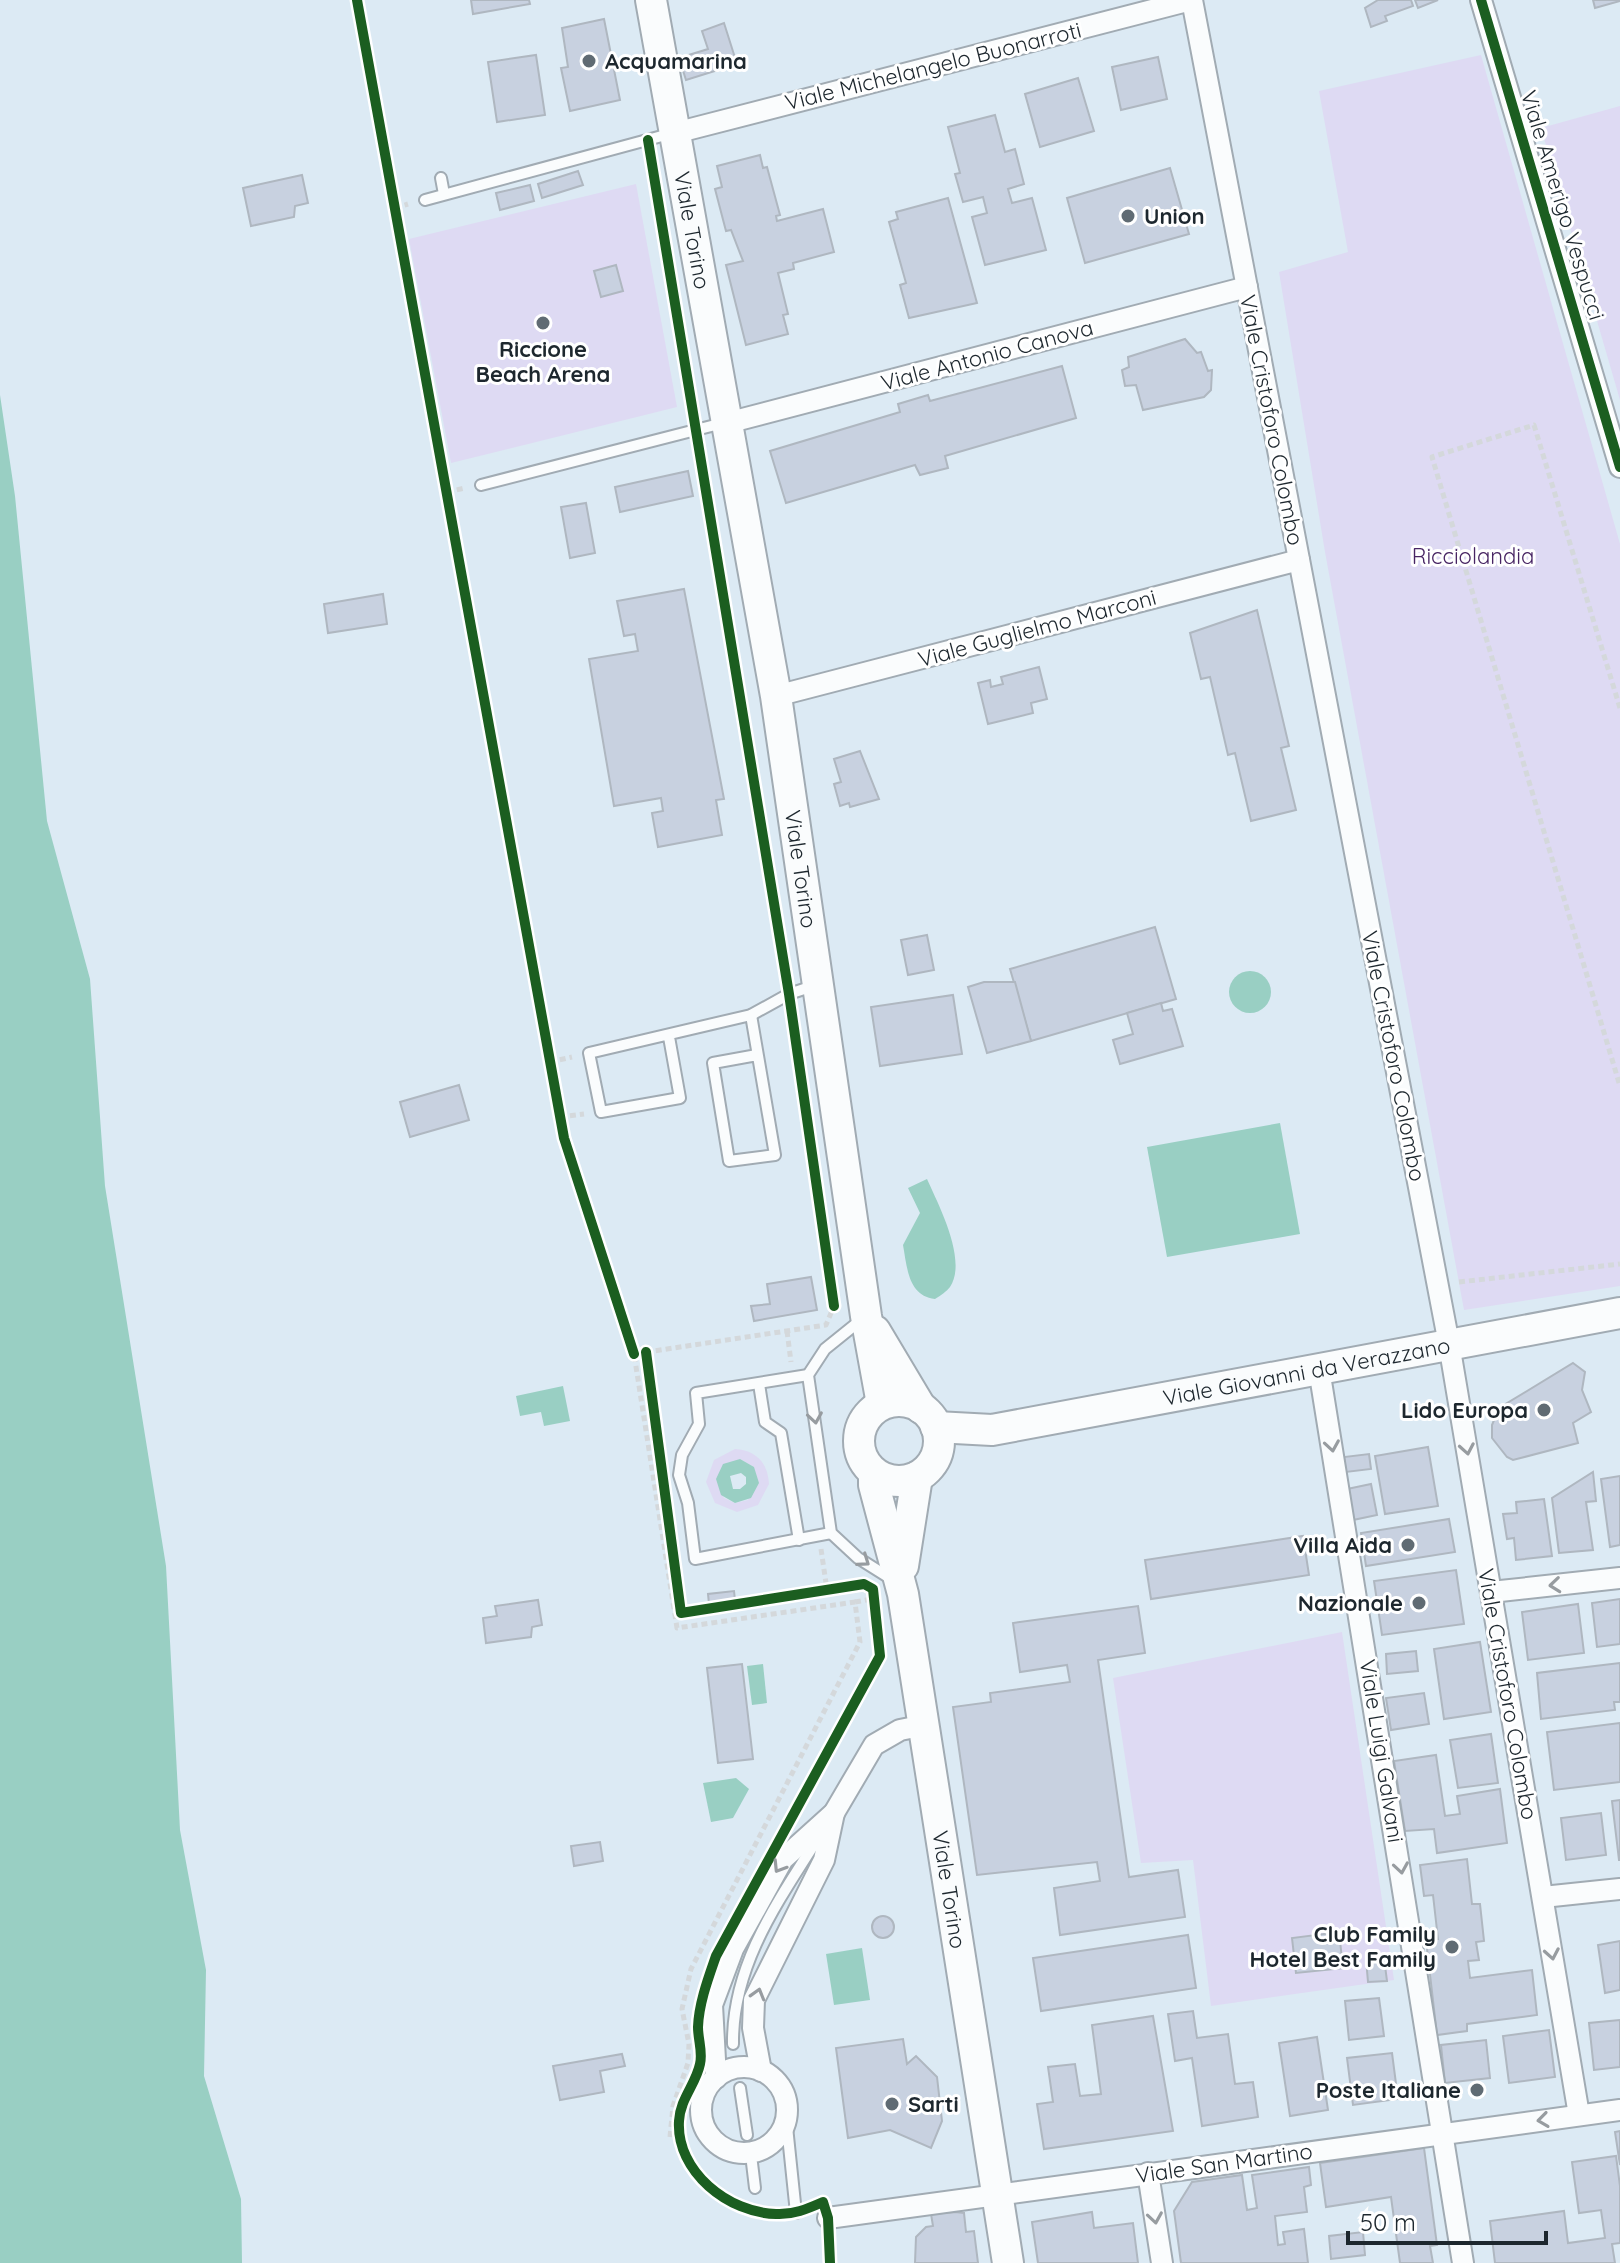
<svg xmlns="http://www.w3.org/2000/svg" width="1620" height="2263" font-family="Quicksand,sans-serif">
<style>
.green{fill:#dedaf3;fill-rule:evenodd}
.water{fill:#99cfc3;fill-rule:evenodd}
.building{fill:#c8d1e0;stroke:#afb7c0;stroke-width:2}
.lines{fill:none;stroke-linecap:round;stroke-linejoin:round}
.lane-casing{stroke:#a1abb3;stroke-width:14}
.street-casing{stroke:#a1abb3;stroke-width:24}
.secondary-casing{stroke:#a1abb3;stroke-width:34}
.path{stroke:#d4d8db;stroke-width:5;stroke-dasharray:6 4;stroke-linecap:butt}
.lane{stroke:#fafcfd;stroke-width:10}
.street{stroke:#fafcfd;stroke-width:20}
.secondary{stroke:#fafcfd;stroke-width:30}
.cycleway-casing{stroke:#fff;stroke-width:15}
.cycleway{stroke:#1b5e20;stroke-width:10}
.oneway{stroke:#979ca0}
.poi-dot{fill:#606b73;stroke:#fff;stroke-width:3}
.labels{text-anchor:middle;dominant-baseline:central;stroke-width:6;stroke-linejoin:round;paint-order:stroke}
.poi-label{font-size:22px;font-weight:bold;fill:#1d272e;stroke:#fff;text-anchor:end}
.street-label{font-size:22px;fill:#1d272e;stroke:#fff}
.park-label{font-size:22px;fill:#472463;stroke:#fff}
</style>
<rect width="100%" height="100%" fill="#dceaf4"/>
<g class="green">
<path d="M1481,55L1620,544V1286L1464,1310L1325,552L1279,272L1348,252L1319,91Z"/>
<path d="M1620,106V400L1541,128Z"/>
<path d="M636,184L677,407L451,463L409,239Z"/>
<path d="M735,1449C756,1450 768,1463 769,1484L758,1505L737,1512L715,1503L706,1482L714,1460ZM740,1459L754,1467L748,1500L735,1503L724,1498L716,1479Z"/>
<path d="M1342,1632L1394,1980L1211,2006L1193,1860L1141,1863L1113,1678Z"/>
</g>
<g class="water">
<path d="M0,395L15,496L47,821L90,979L105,1186L166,1566L180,1830L206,1970L204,2076L241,2199L242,2263H0Z"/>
<circle cx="1250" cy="992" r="21"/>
<path d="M1280,1123L1300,1234L1167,1257L1147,1147Z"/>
<path d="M927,1179C938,1204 968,1260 950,1287C947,1291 940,1296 935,1299C908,1296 907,1267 903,1245L920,1213L908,1188Z"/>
<path d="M563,1386L570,1421L544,1426L541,1412L520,1416L516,1396Z"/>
<path d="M740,1459L754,1467L759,1483L751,1498L735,1503L721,1495L716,1479L723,1464ZM741,1473L746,1477V1484L740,1489H733L730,1476Z"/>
<path d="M763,1664L767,1703L752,1705L747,1666Z"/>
<path d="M736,1778L749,1789L733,1818L711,1822L703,1783Z"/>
<path d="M862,1948L870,2000L834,2005L826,1954Z"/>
</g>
<g class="building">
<path d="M471,0H529L530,4L473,14Z"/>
<path d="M1378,0H1411L1413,6L1385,16L1387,21L1371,27L1365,8Z"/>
<path d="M1415,0H1438L1418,8Z"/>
<path d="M1593,0H1620V1L1595,8Z"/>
<path d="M604,19L620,100L570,111L561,68L568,67L562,28Z"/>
<path d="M724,23L737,64L686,80L679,58L708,49L702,31Z"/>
<path d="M536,55L545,115L497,122L488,62Z"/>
<path d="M1158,57L1167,99L1121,110L1112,67Z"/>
<path d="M1078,78L1094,131L1040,147L1025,94Z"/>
<path d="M995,115L1005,152L1015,149L1024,184L1008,189L1012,203L1032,198L1046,250L985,265L972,217L987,213L983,197L963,202L955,174L960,173L948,127Z"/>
<path d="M760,155L763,168L767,167L780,215L776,216L777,221L823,209L834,252L793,263L794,269L778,273L788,314L783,315L788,334L746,345L726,265L743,261L731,230L726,231L715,189L722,187L717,166Z"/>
<path d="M1170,168L1189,234L1085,263L1067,198Z"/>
<path d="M578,171L583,185L542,198L538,184Z"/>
<path d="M302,175L308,203L295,206L294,217L251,226L243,188Z"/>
<path d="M530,185L534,201L500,210L496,193Z"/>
<path d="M948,198L977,303L909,318L900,285L906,283L889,222L898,219L896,212Z"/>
<path d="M616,265L623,291L601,297L594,271Z"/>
<path d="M1185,339L1197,353L1201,352L1208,371L1212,370L1211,390L1204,397L1143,410L1136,385L1125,386L1122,370L1129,367L1128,357Z"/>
<path d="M1062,366L1076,418L945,456L948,468L920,475L915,465L786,503L770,451L900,412L898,404L928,395L930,401Z"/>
<path d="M688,471L693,496L620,512L615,487Z"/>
<path d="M586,503L595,553L570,558L561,507Z"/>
<path d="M684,589L724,799L716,800L722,835L658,847L652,813L663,811L661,798L614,806L589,659L638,651L635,634L624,636L617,601Z"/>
<path d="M383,594L387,624L328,633L324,604Z"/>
<path d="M1257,610L1289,746L1281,748L1296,810L1251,821L1235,753L1228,755L1210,677L1201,679L1190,633Z"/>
<path d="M1039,667L1047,699L1031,703L1033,713L988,724L978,683L990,680L991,687L1003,684L1001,677Z"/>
<path d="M860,751L879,799L850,807L849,803L840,806L834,784L841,782L834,759Z"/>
<path d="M1155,927L1176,999L1031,1041L1010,969Z"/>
<path d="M927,935L934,970L908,975L901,940Z"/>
<path d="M984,982H1015L1031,1041L987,1053L968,987Z"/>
<path d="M953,995L962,1054L880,1066L871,1007Z"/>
<path d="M1161,1003L1163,1011L1172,1009L1183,1046L1120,1064L1113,1040L1133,1034L1127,1013Z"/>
<path d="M459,1085L469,1120L410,1137L400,1102Z"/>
<path d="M811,1277L817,1310L754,1321L751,1306L770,1304L767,1284Z"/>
<path d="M1573,1363L1585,1372L1582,1390L1591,1412L1573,1423L1578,1443L1513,1460L1507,1457L1492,1438V1425L1499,1408Z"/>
<path d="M1428,1447L1438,1506L1385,1514L1375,1456Z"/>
<path d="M1369,1454L1371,1469L1346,1472L1344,1457Z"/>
<path d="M1593,1472L1596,1501L1586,1502L1593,1550L1559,1553L1552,1498Z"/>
<path d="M1620,1476V1545L1610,1547L1601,1479Z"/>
<path d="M1371,1484L1377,1515L1353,1520L1347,1489Z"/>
<path d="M1544,1499L1552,1556L1516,1560L1514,1538L1507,1539L1503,1514L1517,1513L1516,1502Z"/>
<path d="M1449,1519L1455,1552L1366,1566L1361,1533Z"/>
<path d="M1303,1536L1309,1575L1151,1599L1145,1560Z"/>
<path d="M1456,1570L1464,1624L1382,1635L1374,1581Z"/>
<path d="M734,1591L735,1600L709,1604L708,1594Z"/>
<path d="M1620,1599V1644L1597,1647L1592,1603Z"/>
<path d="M538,1600L542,1625L532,1627L531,1637L486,1643L483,1618L497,1616L495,1606Z"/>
<path d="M1578,1604L1584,1653L1528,1660L1522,1612Z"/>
<path d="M1138,1606L1145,1653L1098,1660L1129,1877L1178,1870L1185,1917L1060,1935L1054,1888L1100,1881L1097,1862L977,1875L953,1707L991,1702L990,1693L1070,1682L1067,1665L1020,1672L1013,1623Z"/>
<path d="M1480,1642L1491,1712L1444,1719L1434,1649Z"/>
<path d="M1416,1651L1418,1671L1387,1674L1386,1654Z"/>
<path d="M1620,1663V1702H1614L1615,1710L1541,1719L1537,1673Z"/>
<path d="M742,1664L753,1759L718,1763L707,1668Z"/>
<path d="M1424,1693L1429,1724L1391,1730L1386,1698Z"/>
<path d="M1620,1723V1782L1554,1790L1547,1732Z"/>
<path d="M1491,1734L1498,1783L1458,1788L1450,1740Z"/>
<path d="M1436,1755L1445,1816L1460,1814L1457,1796L1500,1789L1507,1843L1437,1853L1434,1829L1405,1831L1394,1761Z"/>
<path d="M1620,1800V1860H1619L1612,1801Z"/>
<path d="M1601,1813L1606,1855L1566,1860L1561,1818Z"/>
<path d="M600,1842L603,1861L574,1866L571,1846Z"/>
<path d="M1467,1859L1472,1904H1480L1484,1941L1476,1942L1479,1960L1468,1961L1470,1978L1532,1970L1537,2015L1467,2024V2031L1437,2035L1426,1940L1438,1939L1433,1895L1424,1896L1420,1865Z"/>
<circle cx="883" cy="1927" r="11"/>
<path d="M1339,1932L1343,1968L1296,1973L1292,1938Z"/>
<path d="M1188,1935L1196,1988L1041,2011L1033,1958Z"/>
<path d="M1620,1941V1990L1605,1993L1598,1945Z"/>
<path d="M1384,1958L1387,1981L1368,1982L1366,1959Z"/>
<path d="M1379,1998L1384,2036L1349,2040L1345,2001Z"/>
<path d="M1193,2011L1197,2038L1228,2034L1235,2084L1253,2082L1258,2117L1202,2126L1192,2058L1175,2061L1168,2014Z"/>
<path d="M1153,2016L1173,2131L1044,2149L1037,2104L1053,2102L1048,2067L1075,2064L1080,2096L1101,2094L1092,2025Z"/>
<path d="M1620,2020V2067L1594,2070L1589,2023Z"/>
<path d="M1549,2030L1555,2077L1509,2083L1503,2036Z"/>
<path d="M1317,2037L1328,2110L1290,2116L1279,2043Z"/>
<path d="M903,2039L907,2064L916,2056L937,2077L942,2121L931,2148L890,2130L848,2138L836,2048Z"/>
<path d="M1486,2040L1490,2078L1445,2083L1441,2045Z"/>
<path d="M1392,2053L1398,2099L1353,2105L1347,2058Z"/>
<path d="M622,2054L625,2066L600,2071L604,2092L560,2100L553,2066Z"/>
<path d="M1620,2131V2165L1615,2132Z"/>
<path d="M1424,2148L1437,2245L1430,2246L1433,2263H1400L1391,2197L1326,2207L1320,2163Z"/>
<path d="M1616,2156L1620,2186V2243L1612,2244L1615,2263H1495L1490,2221L1564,2211L1568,2243L1605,2238L1601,2210L1579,2213L1572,2162Z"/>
<path d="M1309,2167L1311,2185L1304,2187L1307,2212L1275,2216L1278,2245L1285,2244L1283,2232L1304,2229L1308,2263H1181L1174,2211L1192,2182L1242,2175L1247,2210L1257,2208L1252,2175Z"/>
<path d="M955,2212L964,2213L966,2232L974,2231L978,2263H915L916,2237L926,2227L933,2226L931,2214Z"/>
<path d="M1092,2212L1094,2228L1133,2223L1138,2263H1038L1032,2222Z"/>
<path d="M1363,2232L1365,2255L1331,2259L1329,2236Z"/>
</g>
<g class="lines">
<g class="lane-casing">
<g id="lane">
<path d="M441,178L444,194"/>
<path d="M425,200L673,133"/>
<path d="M481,485L723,423"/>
<path d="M751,1015L775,1155L729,1161L713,1063L757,1055"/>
<path d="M669,1037L680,1098L601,1112L589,1053L751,1015L789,994L816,985"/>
<path d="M861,1320L825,1349L808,1375L831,1533L858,1558L893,1580"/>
<path d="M808,1375L696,1393L699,1424L682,1455L679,1475L688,1503L695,1559L831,1533"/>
<path d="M759,1384L765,1422L781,1433L799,1540"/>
<path d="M733,2044C732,1964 779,1900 820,1835"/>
<path d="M740,2088L747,2135"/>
<path d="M786,2117L796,2213"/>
<path d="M752,2163L755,2188"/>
</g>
</g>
<g class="street-casing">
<g id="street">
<path d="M1192,0L1449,1344L1579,2115"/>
<path d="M1481,0L1620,467"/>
<path d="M675,133L1191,0"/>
<path d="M727,423L1247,287"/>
<path d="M776,696L1299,560"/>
<path d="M1319,1369L1463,2263"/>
<path d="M1491,1592L1620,1578"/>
<path d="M1543,1897L1620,1889"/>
<circle cx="744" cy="2110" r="43"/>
<path d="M761,2071L753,2028L754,2000L824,1860L834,1813"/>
<path d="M716,2078L712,2005L733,1949L783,1859L834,1813L874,1745L900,1730L925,1725"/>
<path d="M1148,2173L1162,2263"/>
<path d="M828,2218L1620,2110"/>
</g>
</g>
<g class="secondary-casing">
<g id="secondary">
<path id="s1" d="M651,0L776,696L866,1316L882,1404"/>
<path d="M875,1331L921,1408"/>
<circle cx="899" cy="1441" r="40"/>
<path id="s2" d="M936,1427L992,1430L1620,1313"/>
<path id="s3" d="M874,1473V1485L903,1594L1008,2263"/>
<path d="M903,1566L917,1477"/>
</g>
</g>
<g class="path">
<path d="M395,208L408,204"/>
<path d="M447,492L465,488"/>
<path d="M1620,708L1534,425L1432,457L1620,1086"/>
<path d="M550,1062L572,1057"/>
<path d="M560,1117L584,1114"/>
<path d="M1459,1282L1620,1264"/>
<path d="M787,1331L791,1362"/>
<path d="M821,1549L827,1590"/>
<path d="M855,1602L877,1598"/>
<path d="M670,2137L673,2106L688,2063L689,2044L682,2009L691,1969L860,1642L855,1602L677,1628L634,1354L826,1325L834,1306"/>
</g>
<use href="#lane" class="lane"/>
<use href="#street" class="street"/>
<use href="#secondary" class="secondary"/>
<g class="cycleway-casing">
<g id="cycleway">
<path d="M357,0L564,1138L634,1354"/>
<path d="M1481,0L1620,467"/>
<path d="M648,140L789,994L834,1306"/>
<path d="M646,1352L681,1613L864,1584L873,1589L880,1656L716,1956C708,1979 699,2003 698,2027C698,2040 703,2052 700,2064C696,2084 680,2099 679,2121C676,2172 729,2213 776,2214C793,2215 807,2209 823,2202L828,2218L830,2263"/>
</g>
</g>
<use href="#cycleway" class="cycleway"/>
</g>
<defs><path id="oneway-chevron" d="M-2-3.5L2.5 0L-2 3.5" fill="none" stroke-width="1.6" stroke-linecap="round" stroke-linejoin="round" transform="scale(2)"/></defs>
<g class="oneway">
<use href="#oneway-chevron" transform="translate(815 1418) rotate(81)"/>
<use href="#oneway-chevron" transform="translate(1332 1446) rotate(81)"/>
<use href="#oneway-chevron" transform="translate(1467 1449) rotate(80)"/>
<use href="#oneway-chevron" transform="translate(864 1561) rotate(35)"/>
<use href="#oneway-chevron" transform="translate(1555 1585) rotate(174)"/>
<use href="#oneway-chevron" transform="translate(779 1867) rotate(122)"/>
<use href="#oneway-chevron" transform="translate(1401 1868) rotate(81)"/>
<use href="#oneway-chevron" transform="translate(1552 1954) rotate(80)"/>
<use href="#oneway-chevron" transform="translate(758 1994) rotate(-74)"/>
<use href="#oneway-chevron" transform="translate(1543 2120) rotate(172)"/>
<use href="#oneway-chevron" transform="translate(1155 2218) rotate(81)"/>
</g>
<g class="poi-dot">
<circle cx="589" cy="61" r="8"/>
<circle cx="1128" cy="216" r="8"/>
<circle cx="543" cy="323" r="8"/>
<circle cx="1544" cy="1410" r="8"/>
<circle cx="1408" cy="1545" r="8"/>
<circle cx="1419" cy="1603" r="8"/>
<circle cx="1452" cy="1947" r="8"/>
<circle cx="1477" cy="2090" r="8"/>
<circle cx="892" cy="2104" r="8"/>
</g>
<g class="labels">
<g class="poi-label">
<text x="605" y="61" text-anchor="start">Acquamarina</text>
<text x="1144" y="216" text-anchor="start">Union</text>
<text x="543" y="349" text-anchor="middle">Riccione<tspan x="543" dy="25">Beach Arena</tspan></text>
<text x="1528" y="1410">Lido Europa</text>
<text x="1392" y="1545">Villa Aida</text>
<text x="1403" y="1603">Nazionale</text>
<text x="1436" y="1934">Club Family<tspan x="1436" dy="25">Hotel Best Family</tspan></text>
<text x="1461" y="2090">Poste Italiane</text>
<text x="908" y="2104" text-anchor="start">Sarti</text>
</g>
<g class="street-label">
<text transform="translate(933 66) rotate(-14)">Viale Michelangelo Buonarroti</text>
<text transform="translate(1563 205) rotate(73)">Viale Amerigo Vespucci</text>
<text stroke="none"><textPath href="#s1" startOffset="234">Viale Torino</textPath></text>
<text transform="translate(987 355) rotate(-15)">Viale Antonio Canova</text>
<text transform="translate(1272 420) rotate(79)">Viale Cristoforo Colombo</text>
<text transform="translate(1037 628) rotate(-15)">Viale Guglielmo Marconi</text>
<text stroke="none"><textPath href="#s1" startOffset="882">Viale Torino</textPath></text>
<text transform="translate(1394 1056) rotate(79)">Viale Cristoforo Colombo</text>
<text stroke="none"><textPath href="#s2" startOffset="376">Viale Giovanni da Verazzano</textPath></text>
<text transform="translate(1508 1694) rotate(80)">Viale Cristoforo Colombo</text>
<text transform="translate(1382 1751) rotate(81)">Viale Luigi Galvani</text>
<text stroke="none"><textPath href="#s3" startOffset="424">Viale Torino</textPath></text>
<text transform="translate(1224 2163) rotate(-8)">Viale San Martino</text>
</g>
<g class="park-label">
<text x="1473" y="556">Ricciolandia</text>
</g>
</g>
<path d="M1348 2231v12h198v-12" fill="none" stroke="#1d272e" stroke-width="4"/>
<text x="1360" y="2231" font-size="24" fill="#1d272e" stroke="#ffffff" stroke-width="6" paint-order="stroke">50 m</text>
</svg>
